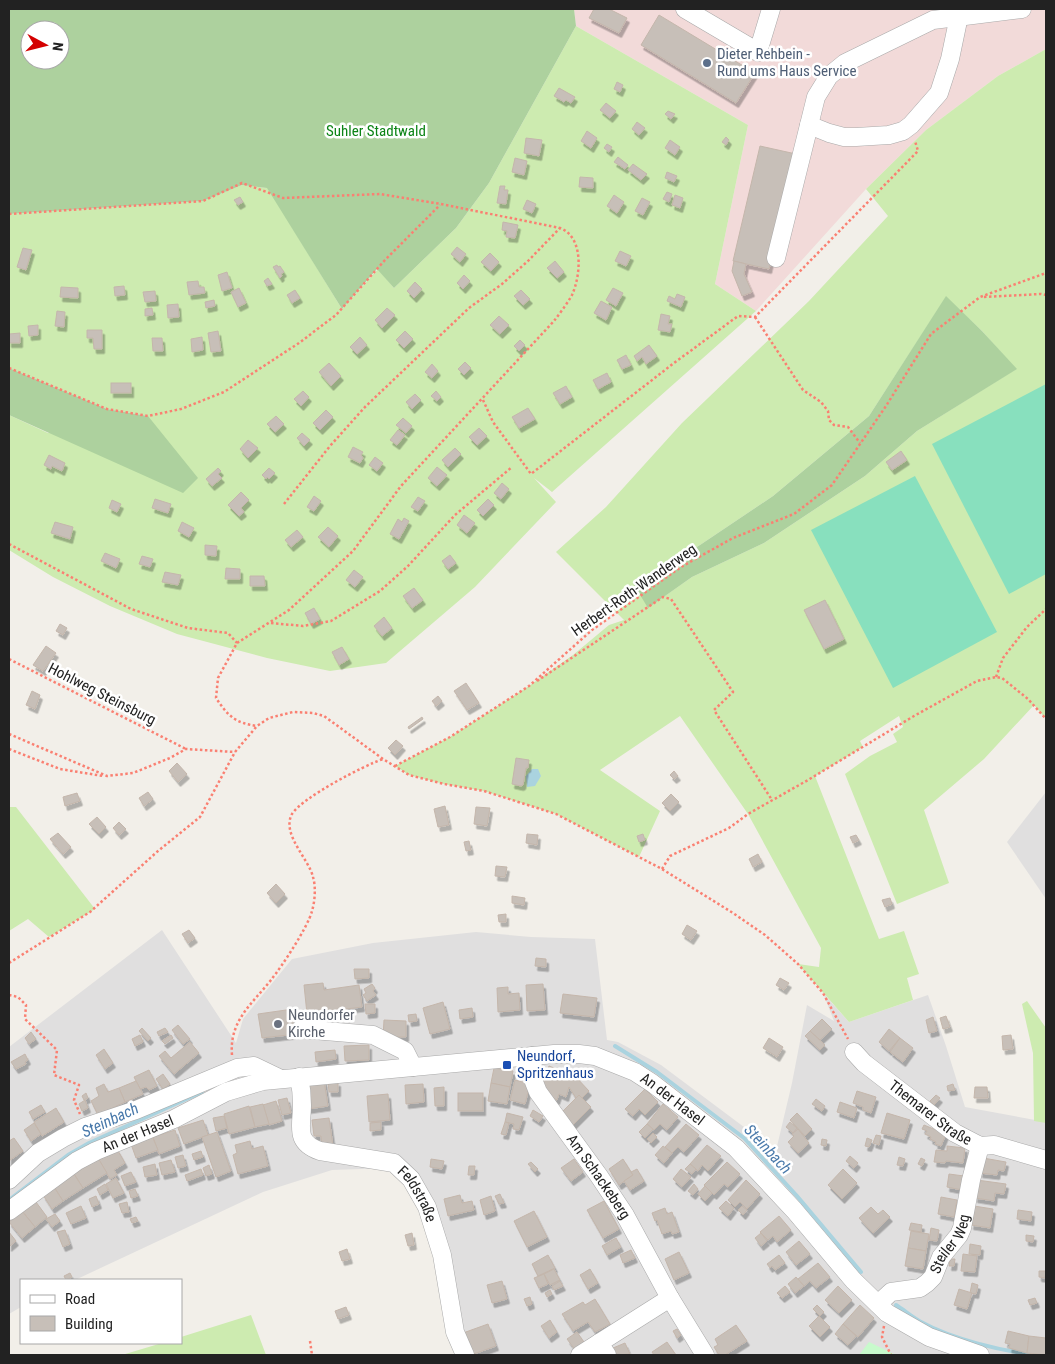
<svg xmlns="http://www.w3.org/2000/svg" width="1055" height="1364" font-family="'Roboto Condensed',sans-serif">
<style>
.residential{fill:#e0dfdf}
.commercial{fill:#f2dad9}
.grass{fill:#cdebb0;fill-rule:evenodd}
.forest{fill:#add19e;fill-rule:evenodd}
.park{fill:#c8facc}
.pitch{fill:#88e0be}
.water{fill:#aad3df}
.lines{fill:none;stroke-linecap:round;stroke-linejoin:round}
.stream{stroke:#aad3df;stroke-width:4}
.building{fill:#c7bfb8;stroke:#c4b6ab;filter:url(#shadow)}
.minor-casing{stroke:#a9a9a9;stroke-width:19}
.path{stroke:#fa8072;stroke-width:2.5;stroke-dasharray:2.5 2.5;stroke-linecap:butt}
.minor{stroke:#fff;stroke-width:18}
.service-dot{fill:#5c6f8a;stroke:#fff;stroke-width:2}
.worship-dot{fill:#6b7280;stroke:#fff;stroke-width:2}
.transit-dot{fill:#1a4fb4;stroke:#fff;stroke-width:2}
.labels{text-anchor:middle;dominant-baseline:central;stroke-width:5;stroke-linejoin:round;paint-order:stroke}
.service-label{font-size:15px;fill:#4e5e75;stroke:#fff;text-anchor:start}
.park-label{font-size:15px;fill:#0c8416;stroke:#fff}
.street-label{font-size:15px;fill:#222;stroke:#fff}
.worship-label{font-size:15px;fill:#5b616d;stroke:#fff;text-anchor:start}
.transit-label{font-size:15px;fill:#164399;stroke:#fff;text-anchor:start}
.water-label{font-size:16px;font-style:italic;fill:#4a7aab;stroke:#fff}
</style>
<defs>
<filter id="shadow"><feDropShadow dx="2.5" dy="4.5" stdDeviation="0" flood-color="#0004"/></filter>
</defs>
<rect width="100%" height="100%" fill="#f2efe9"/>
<g class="residential">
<path d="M1046,792V899L1007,842Z"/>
<path d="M162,930L236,1043L243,1019L292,959L373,943L476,932L531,937L595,939L607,1040L618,1042L661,1065L748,1130L774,1159L792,1083L807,1005L834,1021L823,993L849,1022L928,995L946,1046L965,1107L1046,1122V1355H458L424,1206L392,1168L332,1170L263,1192L75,1280H21V1307L9,1314V1047Z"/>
</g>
<path class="commercial" d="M574,9H1046V49L998,76L926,130L866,189L756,311L715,284L748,125L576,26Z"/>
<g class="grass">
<path d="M576,26L748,125L715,284L756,311L552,492L534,478L556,502L475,587L386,663L330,671L267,658L177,634L110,606L53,577L9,550V415L48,433L148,416L107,409L9,368V214L203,201L242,185L268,188L342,309L378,269L394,288L456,228L489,183Z"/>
<path d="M1046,49V719L1034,705L984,759L924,810L949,883L897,904L845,774L870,756L897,742L893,734L903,727L899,716L860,741L863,747L815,776L879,939L904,931L919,974L907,978L913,1000L849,1022L798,964L819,967L821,948L748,814L680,716L600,770L660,811L639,857L556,814L484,791L444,784L409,775L395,766L450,737L529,686L573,655L609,625L624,620L556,552L606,507L682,423L809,301L888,216L866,189L926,130L998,76ZM946,297L982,331L1016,369L917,431L865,476L764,543L692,577L649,607L635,585L700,545L773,496L869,416Z"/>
<path d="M9,807H16L95,909L49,937L28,919L9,931Z"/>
<path d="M1027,1001L1046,1028V1123L1034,1121L1033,1053L1022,1004Z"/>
<path d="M251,1315L266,1355H122L162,1343H181V1337Z"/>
</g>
<g class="forest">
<path d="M9,9H574L576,26L489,183L456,228L394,288L377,269L342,309L267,188L242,185L203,201L9,214ZM30,30H60V60H30Z"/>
<path d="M946,296L982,331L1017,369L917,431L865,476L764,543L692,577L648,608L634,585L700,545L773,496L869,416Z"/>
<path d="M9,368L107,409L148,416L198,478L183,493L9,415Z"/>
</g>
<path class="park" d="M869,1342L894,1354L895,1355H859Z"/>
<g class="pitch">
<path d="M1046,384V574L1009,594L932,444Z"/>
<path d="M915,476L997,632L893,688L811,530Z"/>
</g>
<path class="water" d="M532,769H538L541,776L535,786L527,787L526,776Z"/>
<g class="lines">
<g class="stream">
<path d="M615,1046L657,1072L744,1138L797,1196L861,1272"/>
<path d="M9,1200L68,1155L89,1143L202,1092"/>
<path d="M896,1305C904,1310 912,1317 921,1322C952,1339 1001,1351 1036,1355"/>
</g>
</g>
<g class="building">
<path d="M594,9H609L627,18L619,33L589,18Z"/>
<path d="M659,15L755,73L736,103L641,45Z"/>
<path d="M617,82L623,85L620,92L614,89Z"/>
<path d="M559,88L575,97L571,103L566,100L564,102L554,96Z"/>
<path d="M606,103L616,111L610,118L600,110Z"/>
<path d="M668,111L675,114L671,119L665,114Z"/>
<path d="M637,122L645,128L639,135L632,129Z"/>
<path d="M587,131L597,138L591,148L581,141Z"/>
<path d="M726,137L729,140L726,145L722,142Z"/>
<path d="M526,138L542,140L539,156L524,153Z"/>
<path d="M670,140L680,147L675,155L665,148Z"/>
<path d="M607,144L612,147L609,152L604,148Z"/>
<path d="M760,146L796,154L769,269L733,261Z"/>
<path d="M618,157L628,165L625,169L614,162Z"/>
<path d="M515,158L527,161L524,175L512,172Z"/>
<path d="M633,164L647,174L641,180L628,170Z"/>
<path d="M667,172L677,176L674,182L665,178Z"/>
<path d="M580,177L593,178V188L579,187Z"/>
<path d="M500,186H505L504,190H508L506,204L497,203Z"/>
<path d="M667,192L672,194L669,202L663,199Z"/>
<path d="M614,195L624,202L617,213L607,206Z"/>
<path d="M675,195L683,198L680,208L672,205Z"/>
<path d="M240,197L243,202L238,205L234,200Z"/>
<path d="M642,198L650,202L643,215L635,211Z"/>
<path d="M527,200L536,204L532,213L523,209Z"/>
<path d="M503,222L518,225L515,238L506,237L507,231L502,230Z"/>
<path d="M457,247L466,254L460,262L451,254Z"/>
<path d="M23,248L32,250L26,270L17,267Z"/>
<path d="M620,251L631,256L626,266L615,261Z"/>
<path d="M490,253L499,262L491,271L481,262Z"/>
<path d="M555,261L564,272L557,278L547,268Z"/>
<path d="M734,261L746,264L744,274L752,292L742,296L732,271Z"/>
<path d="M277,265L278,267L280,266L284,272L281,274L282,276L280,278L273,267Z"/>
<path d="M227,272L232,288L222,291L218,275Z"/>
<path d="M464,275L470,281L463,289L457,283Z"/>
<path d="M268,278L272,284L267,286L264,281Z"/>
<path d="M198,281L199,287H204L205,293L189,295L187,282Z"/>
<path d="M415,282L422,289L414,298L407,291Z"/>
<path d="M124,286L125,295L115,296L114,287Z"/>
<path d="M61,287L78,288V298L60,297Z"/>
<path d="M239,288L246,303L238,307L231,292Z"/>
<path d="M613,288L623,293L616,306L606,300Z"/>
<path d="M295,290L300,298L292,303L287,295Z"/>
<path d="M521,290L530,299L523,305L514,296Z"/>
<path d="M155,291L156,301L145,302L143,292Z"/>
<path d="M677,294L685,297L681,307L667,301L669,296L675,299Z"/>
<path d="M214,300L215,306L206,308L205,302Z"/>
<path d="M601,301L612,307L606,320L594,313Z"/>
<path d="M178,304L179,317L168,318L167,305Z"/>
<path d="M152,308L153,315L145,316V309Z"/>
<path d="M387,308L395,315L382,328L375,320Z"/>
<path d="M57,311L65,312L64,327L55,326Z"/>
<path d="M661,314L670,316L668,324H672L670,332L658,330Z"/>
<path d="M499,316L509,325L500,334L490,325Z"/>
<path d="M38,325V335L29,336L28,326Z"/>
<path d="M87,330H102V349H94L93,338H87Z"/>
<path d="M218,331L221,351L211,352L208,333Z"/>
<path d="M405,331L413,339L404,348L396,340Z"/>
<path d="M20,333V343H9V334Z"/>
<path d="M202,337L203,350L192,352L191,339Z"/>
<path d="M360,337L367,345L357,354L350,347Z"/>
<path d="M152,338H162L163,351H153Z"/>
<path d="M520,340L525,345L519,351L514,346Z"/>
<path d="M649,345L657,356L646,364L642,357L637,361L634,356Z"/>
<path d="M626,355L631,365L622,369L617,360Z"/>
<path d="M465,362L471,368L464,375L458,369Z"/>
<path d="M329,363L341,376L331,386L319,372Z"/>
<path d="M432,364L438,371L432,378L425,372Z"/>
<path d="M607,373L611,382L598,389L593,380Z"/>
<rect x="111" y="383" width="20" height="10"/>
<path d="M566,386L572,397L560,404L553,393Z"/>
<path d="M303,391L309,397L301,406L294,399Z"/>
<path d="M436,391L441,397L437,401L431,396Z"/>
<path d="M415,394L421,400L412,409L406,402Z"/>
<path d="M528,408L535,419L519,428L512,417Z"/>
<path d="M326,410L333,417L320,430L313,423Z"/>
<path d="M276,416L284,424L275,432L267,424Z"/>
<path d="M403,418L412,426L406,433L396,425Z"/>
<path d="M479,428L487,436L477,445L469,437Z"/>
<path d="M398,430L405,435L397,445L390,440Z"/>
<path d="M302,433L310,440L304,446L297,438Z"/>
<path d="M248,440L258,448L248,458L240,449Z"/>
<path d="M353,447L363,452L361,455L363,458L360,463L348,457Z"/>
<path d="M455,448L461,454L448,467L442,460Z"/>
<path d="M901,451L907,460L892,470L886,462Z"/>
<path d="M49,455L65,463L62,471L52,466L51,469L44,465Z"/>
<path d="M375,457L383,463L377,471L369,465Z"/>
<path d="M437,467L447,475L437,486L428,478Z"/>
<path d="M218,468L221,471L218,474L222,478L212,486L206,479Z"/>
<path d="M269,468L275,473L269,479L267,477L266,479L262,475Z"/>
<path d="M502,483L509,489L501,499L494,493Z"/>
<path d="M241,492L249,500L241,508L244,512L239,516L228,505Z"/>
<path d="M314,496L321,501L314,511L307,507Z"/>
<path d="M418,497L425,501L418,511L411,507Z"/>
<path d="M155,499L171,504L168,513L152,508Z"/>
<path d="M488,499L494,505L483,516L477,510Z"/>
<path d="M112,500L121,504L117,512L109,508Z"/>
<path d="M464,515L475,523L467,533L457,525Z"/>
<path d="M404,518L409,521L399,539L390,534L398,519L402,522Z"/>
<path d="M55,522L73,527L70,539L51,533Z"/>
<path d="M182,522L194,528L189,537L178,531Z"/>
<path d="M328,527L338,536L329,547L318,537Z"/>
<path d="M297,530L303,537L291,547L285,540Z"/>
<path d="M205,545L217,546L216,556L205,555Z"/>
<path d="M105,553L120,559L116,568L101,561Z"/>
<path d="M450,555L456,563L448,569L442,561Z"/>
<path d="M142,556L153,559L150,567L139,564Z"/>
<path d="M226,568L240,569V579H225Z"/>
<path d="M354,570L363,577L355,587L346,580Z"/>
<path d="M165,572L181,575L178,585L162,582Z"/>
<path d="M250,576H264L265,586H250Z"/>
<path d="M414,588L423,600L412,608L403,596Z"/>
<path d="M825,600L844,639L824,649L804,610Z"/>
<path d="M314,608L320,619L311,624L305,613Z"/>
<path d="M384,617L392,628L382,636L374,626Z"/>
<path d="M60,624L67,628L63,635L56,631Z"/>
<path d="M46,646L56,653L43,671L33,665Z"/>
<path d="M342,647L349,659L339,665L332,652Z"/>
<path d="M466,683L479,703L467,710L454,691Z"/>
<path d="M32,691L40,695L35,709L26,705Z"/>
<path d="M438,696L442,701L436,706L432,701Z"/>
<path d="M422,717L423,719L409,729L408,727Z"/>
<path d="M396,740L403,746L395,755L388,748Z"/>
<path d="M516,758L529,760L528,768H526L523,785L521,786L512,784Z"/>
<path d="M177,763L187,774L178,782L169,771Z"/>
<path d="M674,771L678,776L674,779L670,775Z"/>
<path d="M148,792L153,799L144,806L139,798Z"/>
<path d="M77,793L80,801L65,806L63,797Z"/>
<path d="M671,794L679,802L670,811L662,803Z"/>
<path d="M445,806L449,825L438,827L434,809Z"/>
<path d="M476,807L490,808L487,826L474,824Z"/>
<path d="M97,817L106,827L99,834L89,824Z"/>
<path d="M119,822L126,829L119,835L113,828Z"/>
<path d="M58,833L71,847L63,854L50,839Z"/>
<path d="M527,834L538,835L537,845L526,843Z"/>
<path d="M643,834L645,840L639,842L637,836Z"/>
<path d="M856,835L859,840L853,843L850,837Z"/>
<path d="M469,841L471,850L466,851L464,842Z"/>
<path d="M758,854L762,862L753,867L749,859Z"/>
<path d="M496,866L507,867L505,877L495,876Z"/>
<path d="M276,884L285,894L276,903L267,893Z"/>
<path d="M512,896L525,898L524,905L512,903Z"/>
<path d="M890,898L892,904L885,907L882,900Z"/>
<path d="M506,914V922H499L498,915Z"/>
<path d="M687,925L697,931L691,940L682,934Z"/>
<path d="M189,930L195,938L188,943L182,934Z"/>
<path d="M536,958L546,959V967L535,966Z"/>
<path d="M354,969H369V978L355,979Z"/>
<path d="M780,978L789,983L784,990L776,985Z"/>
<path d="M323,983L324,990L359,985L362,1007L307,1014L304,985Z"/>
<path d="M372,984L375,988L373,991L376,995L367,1001L363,995L366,993L364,989Z"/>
<path d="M543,984L545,1010L527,1011L526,985Z"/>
<path d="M508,987V994L519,993L520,1010L498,1012L497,988Z"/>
<path d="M563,994L597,998L594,1017L560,1013Z"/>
<path d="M443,1002L450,1029L430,1034L423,1008Z"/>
<path d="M365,1004H375V1013L366,1014Z"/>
<path d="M472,1008L473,1017L460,1019L459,1010Z"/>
<path d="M293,1009L297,1034L262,1038L258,1014Z"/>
<path d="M416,1014L417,1021L409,1022L408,1015Z"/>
<path d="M946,1016L950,1027L943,1029L940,1018Z"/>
<path d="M933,1017L937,1031L929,1033L926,1020Z"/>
<path d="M822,1019L832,1029L820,1040L810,1031Z"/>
<path d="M384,1020L406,1021V1037H383Z"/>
<path d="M178,1025L190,1039L183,1044L172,1030Z"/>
<path d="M142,1028L151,1038L148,1041L139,1031Z"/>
<path d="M165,1028L168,1032L159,1036L157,1032Z"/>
<path d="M889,1029L900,1038L889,1051L879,1042Z"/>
<path d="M810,1031L825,1045L820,1050L805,1036Z"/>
<path d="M31,1032L36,1039L29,1044L25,1038Z"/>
<path d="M140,1035L143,1042L135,1046L132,1039Z"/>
<path d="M171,1035L173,1038L165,1044L162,1041Z"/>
<path d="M1011,1035L1013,1049L1003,1050L1002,1036Z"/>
<path d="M769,1038L783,1047L777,1057L763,1048Z"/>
<path d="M900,1038L913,1048L903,1062L890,1052Z"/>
<path d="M190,1042L199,1053L174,1074L159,1056L165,1051L171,1058Z"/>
<path d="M369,1045V1060L345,1061L344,1046Z"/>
<path d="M104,1049L113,1063L105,1069L96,1055Z"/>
<path d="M335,1050L336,1059L316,1062L315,1052Z"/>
<path d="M25,1054L28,1060L25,1062L26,1064L16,1069L11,1062Z"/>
<path d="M549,1066L575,1076L589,1091L582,1098L579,1095L576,1098L569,1087L566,1097L559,1094L557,1100L539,1091Z"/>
<path d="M494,1068L513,1071L510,1087L491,1083Z"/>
<path d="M149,1070L157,1086L149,1090L146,1087L140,1089L134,1077Z"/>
<path d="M163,1074L170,1084L163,1089L156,1079Z"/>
<path d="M324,1080L328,1106L308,1109L304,1083Z"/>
<path d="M515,1080L530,1084L525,1104L510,1100Z"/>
<path d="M136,1081L143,1094L125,1102L119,1088Z"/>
<path d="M328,1082H338V1092H329Z"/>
<path d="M491,1083L510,1087L507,1104L488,1101Z"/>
<path d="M104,1084L108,1092L119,1088L125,1102L98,1115L91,1101L99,1096L96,1088Z"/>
<path d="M423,1084L424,1102L406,1104L405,1085Z"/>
<path d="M953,1084L955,1090L948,1091L947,1086Z"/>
<path d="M444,1087V1106H435L434,1088Z"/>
<path d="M975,1087H987L988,1098H974Z"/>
<path d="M645,1089L658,1102L645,1115L639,1109L633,1116L625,1109Z"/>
<path d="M857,1091L876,1097L871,1113L863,1110V1107L853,1103Z"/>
<path d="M86,1093L88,1098L84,1100L82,1096Z"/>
<rect x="458" y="1093" width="25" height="18"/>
<path d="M388,1094L390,1120L369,1122L367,1096Z"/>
<path d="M579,1095L591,1107L573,1125L561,1113Z"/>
<path d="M936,1095L940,1098L934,1105L930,1101Z"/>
<path d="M287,1098L291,1113L282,1115L278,1100Z"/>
<path d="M816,1099L825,1106L822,1111L812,1104Z"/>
<path d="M85,1100L88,1108L82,1111L79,1104Z"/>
<path d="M276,1101L282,1121L269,1125L263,1105Z"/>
<path d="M840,1102L857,1108L854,1118L837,1112Z"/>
<path d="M263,1104L269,1124L255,1127L250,1107Z"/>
<path d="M663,1104L678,1117L667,1130L660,1124L654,1130L647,1124Z"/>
<path d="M41,1105L45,1112L33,1119L29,1112Z"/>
<path d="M249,1106L255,1127L229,1134L224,1114Z"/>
<path d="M56,1108L64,1122L42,1136L34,1122Z"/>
<path d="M533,1110L543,1116L539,1122L530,1116Z"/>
<path d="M507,1113L523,1117L519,1130L513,1129L514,1124L505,1122Z"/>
<path d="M797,1113L812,1129L805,1136L790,1120Z"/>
<path d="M887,1113L910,1120L904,1139L881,1133Z"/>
<path d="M224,1116L227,1128L216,1131L213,1118Z"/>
<path d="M329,1118L333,1146L322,1147L321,1136H314L312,1120Z"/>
<path d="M203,1120L208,1135L184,1144L178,1128Z"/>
<path d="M381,1122V1130L370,1131V1123Z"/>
<path d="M505,1122L509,1123L506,1135L501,1134Z"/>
<path d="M790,1122L797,1128L793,1133L786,1127Z"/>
<path d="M34,1123L41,1134L31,1141L24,1130Z"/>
<path d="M647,1124L653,1129L645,1138L639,1132Z"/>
<path d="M686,1124L699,1135L684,1152L678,1147L672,1153L665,1147Z"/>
<path d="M924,1125L946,1134L941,1146L935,1144L936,1142L930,1139L931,1137L925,1134L927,1131L922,1129Z"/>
<path d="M798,1129L809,1143L798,1153L788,1142L794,1136L792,1134Z"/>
<path d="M175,1130L180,1146L159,1154L153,1137Z"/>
<path d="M217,1132L231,1171L216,1177L202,1137Z"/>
<path d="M653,1133L657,1137L651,1143L647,1139Z"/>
<path d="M876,1135L881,1136L879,1145L873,1143Z"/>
<path d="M152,1136L158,1150L136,1158L131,1144Z"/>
<path d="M14,1138L23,1151L9,1161V1141Z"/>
<path d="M867,1138L872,1140L869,1147L865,1146Z"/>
<path d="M822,1139L827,1140L826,1146L821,1145Z"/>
<path d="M250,1141L252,1149L263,1146L268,1166L238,1174L233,1155L237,1153L235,1145Z"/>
<path d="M707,1145L721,1156L708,1171L702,1165L698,1171L690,1164Z"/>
<path d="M663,1146L672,1153L664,1163L655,1155Z"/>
<path d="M947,1146L965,1148L963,1163L946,1161L945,1163L934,1162L936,1150L947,1151Z"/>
<path d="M117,1149L125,1163L114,1170L117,1175L110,1179L98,1158Z"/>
<path d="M201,1151L203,1157L194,1160L192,1154Z"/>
<path d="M183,1155L186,1166L178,1168L175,1157Z"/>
<path d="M850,1156L858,1163L854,1168L846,1161Z"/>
<path d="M899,1157L905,1159L903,1166L897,1165Z"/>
<path d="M98,1158L107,1173L83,1188L74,1174Z"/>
<path d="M921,1158L925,1160L922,1166L918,1164Z"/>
<path d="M983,1158L1006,1162L1004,1171L998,1170L997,1175L980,1173Z"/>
<path d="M431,1159L444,1161L442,1169L430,1167Z"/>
<path d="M574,1159L583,1172L571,1181L561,1168Z"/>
<path d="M623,1159L633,1175L619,1185L609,1169Z"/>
<path d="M171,1160L175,1172L162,1175L159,1163Z"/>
<path d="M531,1162L538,1169L535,1172L528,1164Z"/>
<path d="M727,1162L740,1174L728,1187L724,1184L714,1195L704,1185Z"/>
<path d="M155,1164L157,1175L145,1177L143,1167Z"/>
<path d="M690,1164L696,1169L692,1174L685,1169Z"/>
<path d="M209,1165L212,1174L206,1176L203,1168Z"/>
<path d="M469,1166H475L474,1175H468Z"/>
<path d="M201,1169L203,1175L187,1181L185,1175Z"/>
<path d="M637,1169L644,1181L630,1190L624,1181L633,1175L631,1172Z"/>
<path d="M681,1169L691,1177L682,1187L673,1179Z"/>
<path d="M843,1169L857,1183L842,1199L828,1185Z"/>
<path d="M131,1172L136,1182L125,1186L121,1176Z"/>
<path d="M74,1174L83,1188L63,1201L54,1187Z"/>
<path d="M949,1174L964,1176L962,1190L947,1187Z"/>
<path d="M116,1178L124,1193L113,1198L106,1184Z"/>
<path d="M746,1180L760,1194L747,1209L740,1202L735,1207L728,1200Z"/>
<path d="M977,1180L1006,1184L1004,1194L995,1193L994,1201L975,1198Z"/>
<path d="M105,1184L108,1190L100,1195L97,1189Z"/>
<path d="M694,1184L698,1189L693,1195L688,1191Z"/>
<path d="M705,1186L712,1193L705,1201L698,1194Z"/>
<path d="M54,1187L63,1201L52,1209L43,1195Z"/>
<path d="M135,1189L138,1196L131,1198L129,1191Z"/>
<path d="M500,1194L504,1203L499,1204L495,1196Z"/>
<path d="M460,1195L462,1203L472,1201L474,1210L448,1216L444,1199Z"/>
<path d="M96,1196L99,1204L92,1207L89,1199Z"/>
<path d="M491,1196L495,1211L484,1215L480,1200Z"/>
<path d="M941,1197L957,1200L954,1217L938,1214Z"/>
<path d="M604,1201L619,1229L603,1238L587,1210Z"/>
<path d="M726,1201L734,1208L728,1216L719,1208Z"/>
<path d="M36,1202L47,1217L35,1227L22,1211Z"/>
<path d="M127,1202L129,1212L122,1213L119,1204Z"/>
<path d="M81,1206L86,1218L71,1224L66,1213Z"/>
<path d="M742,1206L747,1210L743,1215L738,1210Z"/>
<path d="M974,1206L993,1209L990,1228L971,1225Z"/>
<path d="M871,1207L878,1214L883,1210L890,1217L873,1233L859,1218Z"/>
<path d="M665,1208L667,1214L672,1212L679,1232L672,1234L671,1231L662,1234L657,1220L655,1221L652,1213Z"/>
<path d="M1018,1210L1032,1212L1031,1221L1017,1219Z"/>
<path d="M22,1211L35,1227L22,1238L9,1222Z"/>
<path d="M534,1211L547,1237L527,1247L514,1221Z"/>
<path d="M55,1214L60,1221L52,1227L46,1219Z"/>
<path d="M779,1216L791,1230L777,1242L773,1236L768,1240L760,1232Z"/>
<path d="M136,1217L138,1221L132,1223L130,1219Z"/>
<path d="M911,1223L922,1225L921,1232L909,1230Z"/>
<path d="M931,1228L939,1230L937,1241L929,1240Z"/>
<path d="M65,1230L70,1244L63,1247L57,1232Z"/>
<path d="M911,1231L929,1234L926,1251L908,1248Z"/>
<path d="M9,1232L16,1241L9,1247Z"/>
<path d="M412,1233L414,1245L408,1246L405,1235Z"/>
<path d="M761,1233L767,1241L761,1246L755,1238Z"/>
<path d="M1026,1235L1034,1236L1033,1242L1026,1241Z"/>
<path d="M616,1238L621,1247L607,1255L602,1246Z"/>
<path d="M799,1241L810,1254L796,1265L786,1252Z"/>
<path d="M970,1244L981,1246L980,1255L969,1254Z"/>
<path d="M908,1248L926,1251L923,1269L905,1266Z"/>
<path d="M347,1249L350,1259L342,1261L339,1252Z"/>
<path d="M631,1250L635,1258L623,1263L620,1255Z"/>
<path d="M679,1252L689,1273L674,1280L665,1259Z"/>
<path d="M963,1254L977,1256L975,1272L961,1271Z"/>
<path d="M548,1255L555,1268L538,1276L532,1264Z"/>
<path d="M779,1255L785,1263L775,1270L772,1266L770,1268L767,1264Z"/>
<path d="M950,1259H955L954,1266H949Z"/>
<path d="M818,1263L830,1277L816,1288L810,1281L804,1286L798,1279Z"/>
<path d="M554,1269L560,1280L550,1285L544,1274Z"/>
<path d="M590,1269L598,1283L588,1289L580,1275Z"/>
<path d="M1039,1271H1046L1045,1278L1039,1277Z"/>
<path d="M70,1273L72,1277L66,1280L64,1276Z"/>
<path d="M544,1274L548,1284L539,1288L534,1278Z"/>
<path d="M796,1277L804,1286L795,1293L788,1284Z"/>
<path d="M502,1281L507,1299L492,1303L487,1285Z"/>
<path d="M560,1281L563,1286L554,1290L552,1286Z"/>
<path d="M972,1283L978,1285L976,1294L970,1293Z"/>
<path d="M785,1286L790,1292L782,1298L777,1293Z"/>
<path d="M838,1286L852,1300L839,1313L825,1300Z"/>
<path d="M959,1289L972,1293L967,1309L954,1305Z"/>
<path d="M550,1290L552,1294L547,1297L545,1293Z"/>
<path d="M530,1297L532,1304L527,1306L524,1299Z"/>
<path d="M1035,1298L1037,1303L1030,1305L1028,1300Z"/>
<path d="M595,1299L610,1324L595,1332L588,1322L573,1331L562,1314L583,1302L585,1305Z"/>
<path d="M817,1305L824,1312L820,1316L813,1309Z"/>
<path d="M860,1305L874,1318L858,1337L843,1324Z"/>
<path d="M346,1307L349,1315L338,1319L335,1311Z"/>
<path d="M819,1316L830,1327L820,1337L809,1326Z"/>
<path d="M550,1320L557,1332L549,1338L541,1326Z"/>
<path d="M488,1324L496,1346L471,1355L463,1333Z"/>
<path d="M843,1324L856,1336L848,1345L835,1334Z"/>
<path d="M736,1325L747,1341L725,1355H719L714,1347L718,1345L715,1339Z"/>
<path d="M677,1329L681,1335L677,1338L673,1331Z"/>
<path d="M1008,1331L1029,1336L1027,1353L1009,1348L1010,1344L1005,1343Z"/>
<path d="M577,1332L586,1345L576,1351L567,1339Z"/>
<path d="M1029,1336L1046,1338V1355L1027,1353Z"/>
<path d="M667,1342L676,1355H654L652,1352Z"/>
<path d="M625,1343L630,1354L616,1355L613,1348Z"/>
</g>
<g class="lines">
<g class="minor-casing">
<g id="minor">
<path d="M685,9L758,52L771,9"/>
<path d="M809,125L829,133L844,137H856L889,135L903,131L911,125L939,93L950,59L959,16"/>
<path d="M776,258L816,97L829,76L845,63L933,20L1022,9"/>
<path d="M301,1029L373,1035L405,1051L413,1067"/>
<path id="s1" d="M854,1052L864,1063L955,1133L980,1146L994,1145L1046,1160"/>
<path id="s2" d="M532,1056L534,1082L538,1092L599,1176L625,1215L670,1298L705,1355"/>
<path id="s3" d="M299,1077C301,1086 302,1095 302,1105C302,1126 294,1142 320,1151L394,1163L411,1179L427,1207L442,1255L455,1332L465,1355"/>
<path d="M9,1180L38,1153L63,1138L85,1127L136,1110L237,1068L254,1066L279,1078"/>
<path id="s4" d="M9,1211L77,1161L96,1151L174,1119L226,1092L263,1081L554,1054H579L595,1056L635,1072L652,1083L736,1148L794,1210L853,1280L887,1313L929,1337L980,1355"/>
<path id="s5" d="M878,1304L891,1292L920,1288L927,1283L933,1277L941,1257L959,1235L962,1228L971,1180L980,1146"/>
<path d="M580,1355L599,1343"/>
<path d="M607,1355L599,1343L670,1298"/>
</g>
</g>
<g class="path">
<path d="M9,214L203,201L242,183L283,198L380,194L441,204L560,228C584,237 581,275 572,295C567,304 560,313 554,321L401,486L353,551L289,610L237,643L218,678L216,698C228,716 235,723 257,726"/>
<path d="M984,297L1041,294L1046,295"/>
<path d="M755,317L803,390L821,402L828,411L829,420L834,425L848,427L860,443"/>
<path d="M9,368L107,409L148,416L181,409L224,392L299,343L336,315L385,260L440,205"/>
<path d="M483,400L493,422L531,474L674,363L738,316L755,317L918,151L915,141"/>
<path d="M284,504L330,446L365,407L469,308L502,284L528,261L560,228"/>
<path d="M9,544L131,609L188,628L228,633L237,643"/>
<path d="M271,623L303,626L331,621L380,591L408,566L455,515L512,467"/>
<path d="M9,659L186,749"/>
<path d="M996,677L1003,658L1027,627L1046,609"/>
<path d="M537,681L663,597L671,599L733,692L714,710L772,800"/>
<path d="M9,734L107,776L133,773L170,758L186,749L235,752"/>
<path d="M9,749L60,769L103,776"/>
<path d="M395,766L450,737L529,686L592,630L681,567L733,538L794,514L832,485L886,406L931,334L980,297L1046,273"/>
<path d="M662,869L670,856L729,828L748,814L808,780L914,716L977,681L996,677L1002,678L1028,699L1046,719"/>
<path d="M9,963L90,912L158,851L200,817L235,752L257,726L269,718L293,712L313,713L324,716L383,759L409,775L444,784L484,791L556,814L662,869L733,913L765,935L798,964L823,993L848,1039"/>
<path d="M9,995L18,997L26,1005L25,1019L57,1050L54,1075L79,1085L74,1100L80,1114"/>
<path d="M232,1055C229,1021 252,1004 271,980C282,966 308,927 312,911C315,901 316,887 313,877C309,859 281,834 292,814C303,797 363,766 383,759"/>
<path d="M884,1326L882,1337L891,1355"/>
<path d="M310,1341L312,1355"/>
</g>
<use href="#minor" class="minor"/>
</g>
<circle class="service-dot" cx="707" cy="63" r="5"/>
<circle class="worship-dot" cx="278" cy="1024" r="5"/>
<rect class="transit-dot" x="502" y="1060" width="10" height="10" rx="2.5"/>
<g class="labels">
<g class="service-label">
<text x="717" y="54">Dieter Rehbein -<tspan x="717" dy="17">Rund ums Haus Service</tspan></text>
</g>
<g class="park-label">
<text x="376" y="131">Suhler Stadtwald</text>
</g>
<g class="street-label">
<text transform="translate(634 590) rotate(-35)">Herbert-Roth-Wanderweg</text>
<text transform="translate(102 694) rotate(27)">Hohlweg Steinsburg</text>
<text stroke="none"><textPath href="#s4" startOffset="710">An der Hasel</textPath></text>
<text stroke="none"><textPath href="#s1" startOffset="98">Themarer Straße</textPath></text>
<text stroke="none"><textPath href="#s4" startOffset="151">An der Hasel</textPath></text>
<text stroke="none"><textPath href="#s2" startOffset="141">Am Schackeberg</textPath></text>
<text stroke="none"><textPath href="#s3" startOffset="198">Feldstraße</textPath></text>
<text stroke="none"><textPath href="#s5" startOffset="102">Steiler Weg</textPath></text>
</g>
<g class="worship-label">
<text x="288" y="1015">Neundorfer<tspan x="288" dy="17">Kirche</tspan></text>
</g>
<g class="transit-label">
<text x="517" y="1056">Neundorf,<tspan x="517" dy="17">Spritzenhaus</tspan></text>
</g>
<g class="water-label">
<text transform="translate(110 1120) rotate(-25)">Steinbach</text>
<text transform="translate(768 1149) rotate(47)">Steinbach</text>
</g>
</g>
<rect width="1055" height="1364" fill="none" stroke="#222222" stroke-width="20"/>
<rect x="20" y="1279" width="162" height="65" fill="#ffffff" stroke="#a7a7a7"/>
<rect x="30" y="1295" width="25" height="8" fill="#ffffff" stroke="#a7a7a7"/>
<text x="65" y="1304" font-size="15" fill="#222222">Road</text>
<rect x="30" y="1316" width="25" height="15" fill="#c7bfb8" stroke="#a7a7a7"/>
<text x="65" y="1329" font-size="15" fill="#222222">Building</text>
<g transform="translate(45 45) rotate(97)"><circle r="24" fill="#ffffff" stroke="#a7a7a7"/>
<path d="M0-4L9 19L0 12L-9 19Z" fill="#d40000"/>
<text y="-8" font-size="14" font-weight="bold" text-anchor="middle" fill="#222222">N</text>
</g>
</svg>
